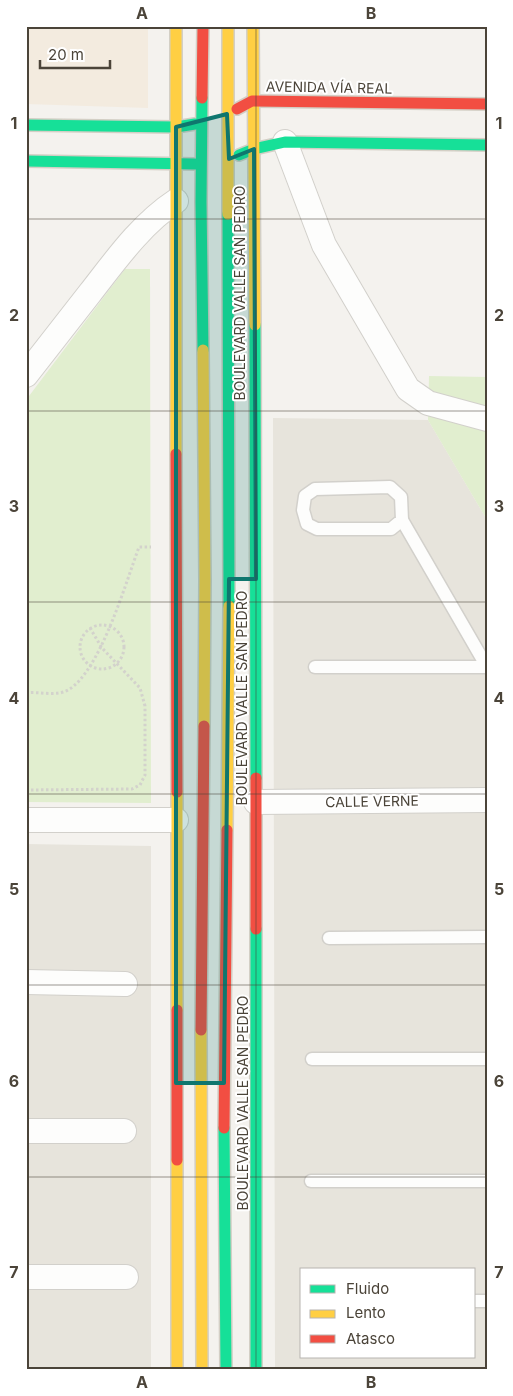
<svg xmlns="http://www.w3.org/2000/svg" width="513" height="1396" font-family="Inter,sans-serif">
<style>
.residential{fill:#e7e4dc;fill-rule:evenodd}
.commercial{fill:#f3ebdf}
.green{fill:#e1eecf}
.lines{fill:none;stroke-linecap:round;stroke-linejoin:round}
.lane-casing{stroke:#d2d0cb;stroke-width:15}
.street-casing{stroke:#d2d0cb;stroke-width:26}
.fast-casing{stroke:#d3cfc5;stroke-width:14}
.slow-casing{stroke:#d3cfc5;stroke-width:14}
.jam-casing{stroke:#d3cfc5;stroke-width:14}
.path{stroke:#d3d2cc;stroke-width:3;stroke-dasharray:2.5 2.5;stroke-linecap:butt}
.lane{stroke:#fdfdfc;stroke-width:12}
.street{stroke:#fdfdfc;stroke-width:24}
.fast{stroke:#16e098;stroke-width:11}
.slow{stroke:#ffcf43;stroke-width:11}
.jam{stroke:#f24e42;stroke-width:11}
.marked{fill:#0f766e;fill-opacity:0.2;stroke:#0f766e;stroke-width:4;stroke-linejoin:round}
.grid{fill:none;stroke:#4b4439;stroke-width:1;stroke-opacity:0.55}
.labels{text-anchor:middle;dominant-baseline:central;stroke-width:4;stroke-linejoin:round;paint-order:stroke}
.street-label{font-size:14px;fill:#4b4439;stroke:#fff}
.neatline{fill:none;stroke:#4b4439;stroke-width:2}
.grid-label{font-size:16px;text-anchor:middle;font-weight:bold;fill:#4b4439}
</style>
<rect width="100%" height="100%" fill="#f4f2ee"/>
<g class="residential">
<path d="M273,418L428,420L487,520V1370H275ZM302,1270H474V1357H302Z"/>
<path d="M26,844L151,846V1370H26Z"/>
</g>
<path class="commercial" d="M26,26H148V108L26,104Z"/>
<g class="green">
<path d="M125,269H150L151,803L26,802V400Z"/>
<path d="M429,376L487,377V520L428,420Z"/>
</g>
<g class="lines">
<g class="lane-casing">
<g id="lane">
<path d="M390,487L401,497L402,520L391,529H317L307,524L303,510L305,496L315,489Z"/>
<path d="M402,520L487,667"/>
<path d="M315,667H487"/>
<path d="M329,938L487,937"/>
<path d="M312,1059H487"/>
<path d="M311,1181H487"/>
<path d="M474,1301H487"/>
</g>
</g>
<g class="street-casing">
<g id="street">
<path d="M285,142L324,245L408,389L428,403L487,419"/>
<path d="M26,375C47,348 68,321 90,293C115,261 141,224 176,201"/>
<path d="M256,802L487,800"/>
<path d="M26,820H176"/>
<path d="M26,982L125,984"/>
<path d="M26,1131H124"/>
<path d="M26,1277H126"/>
</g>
</g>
<g class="fast-casing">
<g id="fast">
<path d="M202,98L201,202L203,350"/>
<path d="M26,125L176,127L195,124"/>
<path d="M239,155L254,149L285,142L487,145"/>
<path d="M26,161L195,164"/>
<path d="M228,214L229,606"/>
<path d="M255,325L256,778"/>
<path d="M256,929V1370"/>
<path d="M224,1128L226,1370"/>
</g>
</g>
<g class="slow-casing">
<g id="slow">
<path d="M176,26V454"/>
<path d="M228,26V214"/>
<path d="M253,26L255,325"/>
<path d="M203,350L205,580L204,726"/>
<path d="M177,792V1010"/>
<path d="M227,830L229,606"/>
<path d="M201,1030L202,1370"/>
<path d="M177,1160V1370"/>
</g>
</g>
<g class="jam-casing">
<g id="jam">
<path d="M202,98L203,26"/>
<path d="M237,109L252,101L487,104"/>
<path d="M176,454L177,792"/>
<path d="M256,778V929"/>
<path d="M177,1010V1160"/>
<path d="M201,1030L204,726"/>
<path d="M224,1128L227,830"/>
</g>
</g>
<g class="path">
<circle cx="102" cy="647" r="22"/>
<path d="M26,693C39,691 56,697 68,690C100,672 126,582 139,547H151"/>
<path d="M26,790L132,789L140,785L145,775V706L140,688L102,648L90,628"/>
</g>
<use href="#lane" class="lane"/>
<use href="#street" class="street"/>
<use href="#fast" class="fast"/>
<use href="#slow" class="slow"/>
<use href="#jam" class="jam"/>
</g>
<path class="marked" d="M227,114L229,159L254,149L256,579H229L224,1083H176V127Z"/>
<path class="grid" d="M256,26V1370M26,219H487M26,411H487M26,602H487M26,794H487M26,985H487M26,1177H487"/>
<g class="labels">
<g class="street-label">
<text transform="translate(329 87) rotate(1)">AVENIDA VÍA REAL</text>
<text transform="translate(239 293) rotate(-90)">BOULEVARD VALLE SAN PEDRO</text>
<text transform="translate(241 698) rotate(-90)">BOULEVARD VALLE SAN PEDRO</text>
<text transform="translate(372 801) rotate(-1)">CALLE VERNE</text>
<text transform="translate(242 1103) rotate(-90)">BOULEVARD VALLE SAN PEDRO</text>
</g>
</g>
<rect width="513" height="1396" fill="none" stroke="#ffffff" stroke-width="55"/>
<rect x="300" y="1268" width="175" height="90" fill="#ffffff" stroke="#b7b4b0"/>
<rect x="310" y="1285" width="25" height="8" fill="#16e098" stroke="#b7b4b0"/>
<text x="346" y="1294" font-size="15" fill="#4b4439">Fluido</text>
<rect x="310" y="1310" width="25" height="8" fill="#ffcf43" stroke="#b7b4b0"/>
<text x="346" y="1318" font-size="15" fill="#4b4439">Lento</text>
<rect x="310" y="1335" width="25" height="8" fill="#f24e42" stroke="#b7b4b0"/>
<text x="346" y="1344" font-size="15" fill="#4b4439">Atasco</text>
<path d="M40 60v8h70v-8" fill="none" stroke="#4b4439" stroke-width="2.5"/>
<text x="48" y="60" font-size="15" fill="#4b4439" stroke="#ffffff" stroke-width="4" paint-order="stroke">20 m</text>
<rect x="28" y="28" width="458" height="1340" class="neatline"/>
<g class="grid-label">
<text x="142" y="19">A</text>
<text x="371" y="19">B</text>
<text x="14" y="129">1</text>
<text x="499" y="129">1</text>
<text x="14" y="321">2</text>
<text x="499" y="321">2</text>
<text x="14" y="512">3</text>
<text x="499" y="512">3</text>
<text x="14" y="704">4</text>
<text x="499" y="704">4</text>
<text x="14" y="895">5</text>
<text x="499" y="895">5</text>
<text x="14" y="1087">6</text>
<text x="499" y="1087">6</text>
<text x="14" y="1278">7</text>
<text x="499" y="1278">7</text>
<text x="142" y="1388">A</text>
<text x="371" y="1388">B</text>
</g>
</svg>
